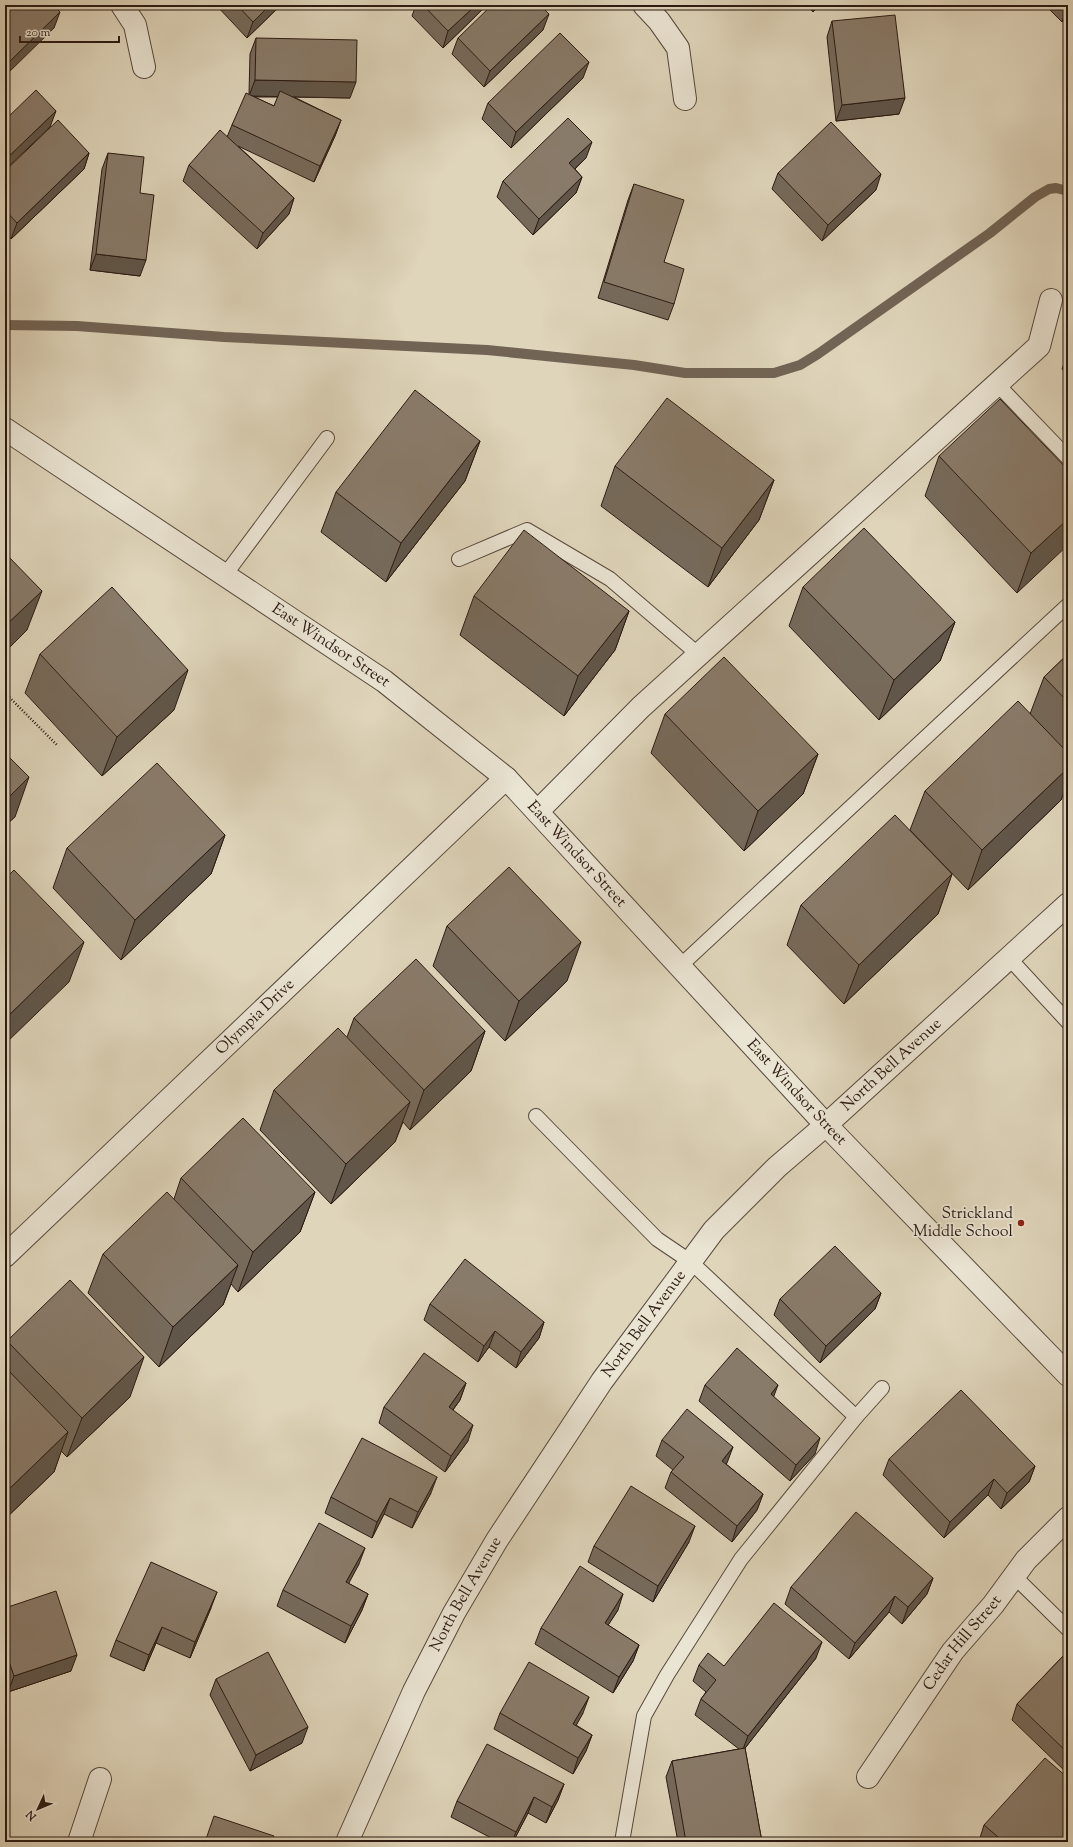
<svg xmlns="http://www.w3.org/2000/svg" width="1073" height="1847" font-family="'Sorts Mill Goudy',serif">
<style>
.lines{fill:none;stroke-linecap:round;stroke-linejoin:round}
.stream{stroke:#726455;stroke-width:10}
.service-casing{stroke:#58493c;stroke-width:16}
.minor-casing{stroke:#58493c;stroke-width:24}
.tertiary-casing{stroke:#58493c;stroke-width:24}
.path{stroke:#2b1a12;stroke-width:2.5;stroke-dasharray:1 2;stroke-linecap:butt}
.service{stroke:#eae4d3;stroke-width:14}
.minor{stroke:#eae4d3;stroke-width:22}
.tertiary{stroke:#eae4d3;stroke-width:22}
.wall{fill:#766a5b;stroke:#2b1a12;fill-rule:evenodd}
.shaded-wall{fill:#60564a;stroke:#2b1a12}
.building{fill:#897b6a;stroke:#2b1a12}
.poi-dot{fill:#8f2418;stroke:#eae4d3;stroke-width:1.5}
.labels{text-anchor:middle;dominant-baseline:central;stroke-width:3.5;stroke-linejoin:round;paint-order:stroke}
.street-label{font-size:16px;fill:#2b1a12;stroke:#eae4d3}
.poi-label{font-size:16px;fill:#2b1a12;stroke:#eae4d3;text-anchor:end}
</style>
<rect width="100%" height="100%" fill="#dfd5bb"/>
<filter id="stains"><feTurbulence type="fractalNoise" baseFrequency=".005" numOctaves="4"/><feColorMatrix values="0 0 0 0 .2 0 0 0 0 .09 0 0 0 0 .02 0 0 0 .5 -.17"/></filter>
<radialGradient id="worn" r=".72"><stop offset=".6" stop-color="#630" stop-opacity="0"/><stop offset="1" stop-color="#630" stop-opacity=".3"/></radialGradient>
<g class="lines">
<path class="stream" d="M5,325L77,326L224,337L487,350L634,365L685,373H774L800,365L818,354L990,233L1035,197L1049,189L1056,188L1068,191"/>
<g class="service-casing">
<g id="service">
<path d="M997,384L1068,458"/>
<path d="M459,559L527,530L610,579L699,655"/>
<path d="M225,575L327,438"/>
<path d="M1009,958L1068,1022"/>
<path d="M679,967L1068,605"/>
<path d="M536,1116L657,1239L691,1262L856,1417"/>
<path d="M1014,1576L1068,1629"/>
<path d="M622,1842L644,1716L667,1675L741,1559L856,1417L882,1388"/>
</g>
</g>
<g class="minor-casing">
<g id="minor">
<path d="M122,5L135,25L144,67"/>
<path d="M644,5L659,21L678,48L685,99"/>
<path d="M538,811L641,707L1039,346L1051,300"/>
<path id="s1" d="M5,1256L506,778"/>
<path id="s2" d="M868,1777L953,1651L993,1605L1026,1560L1068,1518"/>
<path d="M79,1842L100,1779"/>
<path id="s3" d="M347,1842L414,1691L454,1613L497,1540L602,1381L714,1230L777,1167L826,1125"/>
</g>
</g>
<g class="tertiary-casing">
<g id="tertiary">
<path id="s4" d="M5,429L384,681L506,778L826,1125L1068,1375"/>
<path id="s5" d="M826,1125L1068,904"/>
</g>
</g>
<g class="path">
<path d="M5,682L9,686L5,690"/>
<path d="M5,693L58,746"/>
</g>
<use href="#service" class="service"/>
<use href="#minor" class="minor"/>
<use href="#tertiary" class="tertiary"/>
</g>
<g class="wall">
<path d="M216,5H281L247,38Z"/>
<path d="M416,5H487L443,48L412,16Z"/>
<path d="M806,5H820L813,12Z"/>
<path d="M1045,5H1068L1062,22Z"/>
<path d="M546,6L543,8V30L484,87L452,54L458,38Z"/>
<path d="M832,21L899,114L836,121L827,37Z"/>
<path d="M256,38L350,98L294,97L341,120L335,136L314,182L238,146L294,198L289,214L257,249L183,181L189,165L227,137L232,125L249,94L250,54ZM254,97H278L274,106Z"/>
<path d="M583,78L511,148L482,119L488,103Z"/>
<path d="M89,153L84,169L11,239L5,233V171Z"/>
<path d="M108,153L140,193V276L90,270L102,169Z"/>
<path d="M586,158L575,169L582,177L576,193L533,235L497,197L503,181Z"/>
<path d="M778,173L876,190L822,241L772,189Z"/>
<path d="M634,184L664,262L674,304L668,320L598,298L628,200Z"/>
<path d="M1068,353V375L1062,369Z"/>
<path d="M480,441L465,481L386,582L321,532L336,492Z"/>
<path d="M939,456L1068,470L1017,593L925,496Z"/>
<path d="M615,466L774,480L759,520L708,587L601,506Z"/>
<path d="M803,587L955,622L940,661L879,720L789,626Z"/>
<path d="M474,596L629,611L615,650L564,716L460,635Z"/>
<path d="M40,654L174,710L102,776L25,693Z"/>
<path d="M1068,654V781L1061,800L968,890L910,830L925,791L1030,714L1044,677Z"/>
<path d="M665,714L818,754L803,794L744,851L651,753Z"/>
<path d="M225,835L211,874L121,960L53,888L67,848Z"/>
<path d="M952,874L938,914L844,1004L787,945L801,905Z"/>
<path d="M447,926L567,981L505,1041L433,966Z"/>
<path d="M354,1018L485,1031L471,1071L410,1130L403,1122L395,1142L331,1204L260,1130L274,1090L347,1037Z"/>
<path d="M181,1178L315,1192L300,1232L238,1292L231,1284L223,1305L159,1367L88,1293L103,1254L174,1199Z"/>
<path d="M881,1293L875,1309L820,1363L774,1315L780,1299Z"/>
<path d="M430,1304L544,1322L539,1338L516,1368L489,1347L478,1362L424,1320Z"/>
<path d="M7,1341L130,1397L67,1457L61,1451L54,1472L5,1519V1347Z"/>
<path d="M466,1383L460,1400L453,1410L468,1441L445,1472L379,1423L384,1407Z"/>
<path d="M705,1385L774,1397L815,1454L790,1481L699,1401Z"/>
<path d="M662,1440L727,1463L726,1464L763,1494L757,1510L732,1542L665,1488L671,1472L673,1470L656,1456Z"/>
<path d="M889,1459L1035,1466L1029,1482L1001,1509L988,1495L944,1538L883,1475Z"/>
<path d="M431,1493L412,1528L384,1514L372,1538L325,1513L331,1497Z"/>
<path d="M689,1542L653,1602L588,1562L594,1546Z"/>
<path d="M359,1564L348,1583L368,1594L362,1610L345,1643L277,1606L283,1590Z"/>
<path d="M933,1578L927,1594L902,1624L889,1612L849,1659L785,1604L791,1587Z"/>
<path d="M5,1608L71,1671L8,1692L5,1683Z"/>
<path d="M211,1608L190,1658L156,1643L144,1671L110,1656L116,1640Z"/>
<path d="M618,1610L608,1625L639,1645L633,1661L613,1693L535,1644L541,1628Z"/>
<path d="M1068,1651V1774L1012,1720L1017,1704Z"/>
<path d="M816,1658L745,1748L762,1842H678L666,1777L672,1761L739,1749L695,1715L701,1699L706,1692L693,1681L699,1665L724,1666Z"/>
<path d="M216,1679L302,1743L250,1771L210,1695Z"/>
<path d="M500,1713H583L576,1725L592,1735L586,1751L573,1774L494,1729Z"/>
<path d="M564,1784L558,1800L546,1823L528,1813L513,1842H499L451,1817L457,1801Z"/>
<path d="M984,1825L1068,1842H980L979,1841Z"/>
</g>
<g class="shaded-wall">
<path d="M270,5H281L247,38L253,22Z"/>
<path d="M476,5H487L443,48L448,31Z"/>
<path d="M537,5H546L532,19Z"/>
<path d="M815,5H820L813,12Z"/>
<path d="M1068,5V15L1062,22L1067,6Z"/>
<path d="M60,12L54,28L5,76V66Z"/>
<path d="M549,14L543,30L484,87L490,71Z"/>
<path d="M589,62L583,78L511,148L516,132Z"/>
<path d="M255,80L356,82L350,98L249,96Z"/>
<path d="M905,98L899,114L836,121L842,105Z"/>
<path d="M56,111L50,127L5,170V160Z"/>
<path d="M341,120L335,136L314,182L320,166Z"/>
<path d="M592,142L586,158L564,179L569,163Z"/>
<path d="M89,153L84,169L11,239L17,223Z"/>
<path d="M881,174L876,190L822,241L828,225Z"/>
<path d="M582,177L576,193L533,235L539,219Z"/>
<path d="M294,198L289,214L257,249L263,233Z"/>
<path d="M96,254L146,260L140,276L90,270Z"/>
<path d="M480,441L465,481L386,582L401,543Z"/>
<path d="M774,480L759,520L708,587L722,548Z"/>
<path d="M1068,519V545L1017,593L1031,553Z"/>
<path d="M42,591L27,630L5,652V626Z"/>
<path d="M629,611L615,650L564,716L578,676Z"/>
<path d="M955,622L940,661L879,720L894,680Z"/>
<path d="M188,670L174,710L102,776L117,737Z"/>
<path d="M818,754L803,794L744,851L758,811Z"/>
<path d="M1068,768V781L1061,800L968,890L982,850Z"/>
<path d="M29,777L15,817L5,826V801Z"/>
<path d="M225,835L211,874L121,960L135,920Z"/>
<path d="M952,874L938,914L844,1004L859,965Z"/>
<path d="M84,942L69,982L5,1044V1019Z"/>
<path d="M581,942L567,981L505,1041L519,1001Z"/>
<path d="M485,1031L471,1071L410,1130L424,1090Z"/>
<path d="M410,1102L395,1142L331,1204L346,1164Z"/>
<path d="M315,1192L300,1232L238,1292L253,1252Z"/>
<path d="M238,1265L223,1305L159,1367L173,1327Z"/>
<path d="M881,1293L875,1309L820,1363L826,1346Z"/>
<path d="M544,1322L539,1338L516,1368L521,1352Z"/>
<path d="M495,1331L489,1347L478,1362L484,1346Z"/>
<path d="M144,1357L130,1397L67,1457L82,1418Z"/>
<path d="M466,1383L460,1400L443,1423L449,1407Z"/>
<path d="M778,1385L772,1401L771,1394Z"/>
<path d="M473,1425L468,1441L445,1472L451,1456Z"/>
<path d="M68,1432L54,1472L5,1519V1493Z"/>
<path d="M820,1438L815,1454L790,1481L796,1465Z"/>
<path d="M733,1447L727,1463L716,1477L722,1461Z"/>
<path d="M1035,1466L1029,1482L1001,1509L1007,1493Z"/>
<path d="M437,1477L431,1493L412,1528L418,1512Z"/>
<path d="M994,1479L988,1495L944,1538L950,1522Z"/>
<path d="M763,1494L757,1510L732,1542L737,1526Z"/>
<path d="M390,1498L384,1514L372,1538L377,1522Z"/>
<path d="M695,1526L689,1542L653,1602L658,1586Z"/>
<path d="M365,1548L359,1564L341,1598L346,1582Z"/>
<path d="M933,1578L927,1594L902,1624L908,1607Z"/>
<path d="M217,1592L211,1608L190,1658L195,1642Z"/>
<path d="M368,1594L362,1610L345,1643L351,1626Z"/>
<path d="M623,1594L618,1610L599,1639L605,1623Z"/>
<path d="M895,1596L889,1612L849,1659L855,1643Z"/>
<path d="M162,1627L156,1643L144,1671L149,1655Z"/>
<path d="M822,1642L816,1658L742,1752L748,1736Z"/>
<path d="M639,1645L633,1661L613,1693L619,1677Z"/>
<path d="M77,1655L71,1671L8,1692L14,1676Z"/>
<path d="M589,1697L583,1713L568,1740L573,1724Z"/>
<path d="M308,1727L302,1743L250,1771L256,1755Z"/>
<path d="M592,1735L586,1751L573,1774L578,1758Z"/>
<path d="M564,1784L558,1800L546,1823L552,1807Z"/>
<path d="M534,1797L528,1813L513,1842H512L516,1832Z"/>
</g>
<g class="building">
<path d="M5,5H53L60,12L5,66Z"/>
<path d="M237,5H270L253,22Z"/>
<path d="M423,5H476L448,31Z"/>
<path d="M492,5H540L549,14L490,71L458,38Z"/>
<path d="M895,15L905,98L842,105L832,21Z"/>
<path d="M560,33L589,62L516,132L488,103Z"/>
<path d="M256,38L357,40L356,82L255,80Z"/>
<path d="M36,90L56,111L5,160V120Z"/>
<path d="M280,91L341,120L320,166L232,125L246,93L274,106Z"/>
<path d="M568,118L592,142L569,163L582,177L539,219L503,181Z"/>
<path d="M58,120L89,153L17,223L5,210V171Z"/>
<path d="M831,122L881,174L828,225L778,173Z"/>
<path d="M220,130L294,198L263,233L189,165Z"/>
<path d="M108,153L144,157L140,193L154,195L146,260L96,254Z"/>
<path d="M634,184L684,200L664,262L684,269L674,304L604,282Z"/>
<path d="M415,390L480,441L401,543L336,492Z"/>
<path d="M667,398L774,480L722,548L615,466Z"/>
<path d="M1000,399L1068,470V519L1031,553L939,456Z"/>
<path d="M864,528L955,622L894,680L803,587Z"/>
<path d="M524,530L629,611L578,676L474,596Z"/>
<path d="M5,553L42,591L5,626Z"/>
<path d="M112,587L188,670L117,737L40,654Z"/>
<path d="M1068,654V702L1044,677Z"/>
<path d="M724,657L818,754L758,811L665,714Z"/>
<path d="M1018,701L1068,753V768L982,850L925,791Z"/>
<path d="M5,753L29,777L5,801Z"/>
<path d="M157,763L225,835L135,920L67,848Z"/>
<path d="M895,815L952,874L859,965L801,905Z"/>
<path d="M509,867L581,942L519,1001L447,926Z"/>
<path d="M14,870L84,942L5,1019V879Z"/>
<path d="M416,959L485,1031L424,1090L354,1018Z"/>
<path d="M338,1028L410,1102L346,1164L274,1090Z"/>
<path d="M243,1118L315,1192L253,1252L181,1178Z"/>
<path d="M167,1192L238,1265L173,1327L103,1254Z"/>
<path d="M835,1246L881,1293L826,1346L780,1299Z"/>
<path d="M465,1259L544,1322L521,1352L495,1331L484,1346L430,1304Z"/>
<path d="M70,1280L144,1357L82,1418L7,1341Z"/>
<path d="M737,1348L778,1385L771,1394L820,1438L796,1465L705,1385Z"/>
<path d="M424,1353L466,1383L449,1407L473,1425L451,1456L384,1407Z"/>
<path d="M5,1367L68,1432L5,1493Z"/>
<path d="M961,1390L1035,1466L1007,1493L994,1479L950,1522L889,1459Z"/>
<path d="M687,1409L733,1447L722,1461L763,1494L737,1526L671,1472L684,1457L662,1440Z"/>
<path d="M362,1438L437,1477L418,1512L390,1498L377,1522L331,1497Z"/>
<path d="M631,1486L695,1526L658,1586L594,1546Z"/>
<path d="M856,1512L933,1578L908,1607L895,1596L855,1643L791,1587Z"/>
<path d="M319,1523L365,1548L346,1582L368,1594L351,1626L283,1590Z"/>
<path d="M151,1562L217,1592L195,1642L162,1627L149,1655L116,1640Z"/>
<path d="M580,1566L623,1594L605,1623L639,1645L619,1677L541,1628Z"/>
<path d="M56,1591L77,1655L14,1676L5,1650V1608Z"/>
<path d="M774,1603L822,1642L748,1736L701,1699L716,1680L699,1665L708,1653L724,1666Z"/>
<path d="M1068,1651V1753L1017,1704Z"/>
<path d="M268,1652L308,1727L256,1755L216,1679Z"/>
<path d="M529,1662L589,1697L573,1724L592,1735L578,1758L500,1713Z"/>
<path d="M487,1744L564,1784L552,1807L534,1797L516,1832L457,1801Z"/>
<path d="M745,1748L762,1842H686L672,1761Z"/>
<path d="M1045,1758L1068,1778V1842H1004L984,1825Z"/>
<path d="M214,1816L274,1836L272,1842H205Z"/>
</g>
<circle class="poi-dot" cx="1021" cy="1223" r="4"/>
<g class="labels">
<g class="street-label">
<text stroke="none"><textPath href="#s4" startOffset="391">East Windsor Street</textPath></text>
<text stroke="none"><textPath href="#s4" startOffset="715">East Windsor Street</textPath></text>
<text stroke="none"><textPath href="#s1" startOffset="346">Olympia Drive</textPath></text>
<text stroke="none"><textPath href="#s5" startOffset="89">North Bell Avenue</textPath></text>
<text stroke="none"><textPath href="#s4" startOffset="1039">East Windsor Street</textPath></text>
<text stroke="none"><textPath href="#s3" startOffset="599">North Bell Avenue</textPath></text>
<text stroke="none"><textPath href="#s3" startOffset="275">North Bell Avenue</textPath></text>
<text stroke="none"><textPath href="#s2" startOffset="164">Cedar Hill Street</textPath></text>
</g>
<g class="poi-label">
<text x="1013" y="1214">Strickland<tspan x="1013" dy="18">Middle School</tspan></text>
</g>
</g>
<rect width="1073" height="1847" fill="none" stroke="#dfd5bb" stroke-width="20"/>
<rect x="6" y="6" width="1061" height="1835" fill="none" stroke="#2b1a12" stroke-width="2"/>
<rect x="10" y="10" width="1053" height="1827" fill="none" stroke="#2b1a12"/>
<g transform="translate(38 1809) rotate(226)" stroke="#eae4d3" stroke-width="3" paint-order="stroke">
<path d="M0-3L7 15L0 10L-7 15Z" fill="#2b1a12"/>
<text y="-6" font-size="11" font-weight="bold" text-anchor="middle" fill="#2b1a12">N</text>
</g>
<path d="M20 36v6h99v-6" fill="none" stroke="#2b1a12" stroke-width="2"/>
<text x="26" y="36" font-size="12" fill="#2b1a12" stroke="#eae4d3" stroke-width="3" paint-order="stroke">20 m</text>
<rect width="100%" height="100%" filter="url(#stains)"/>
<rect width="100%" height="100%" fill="url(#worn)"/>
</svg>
